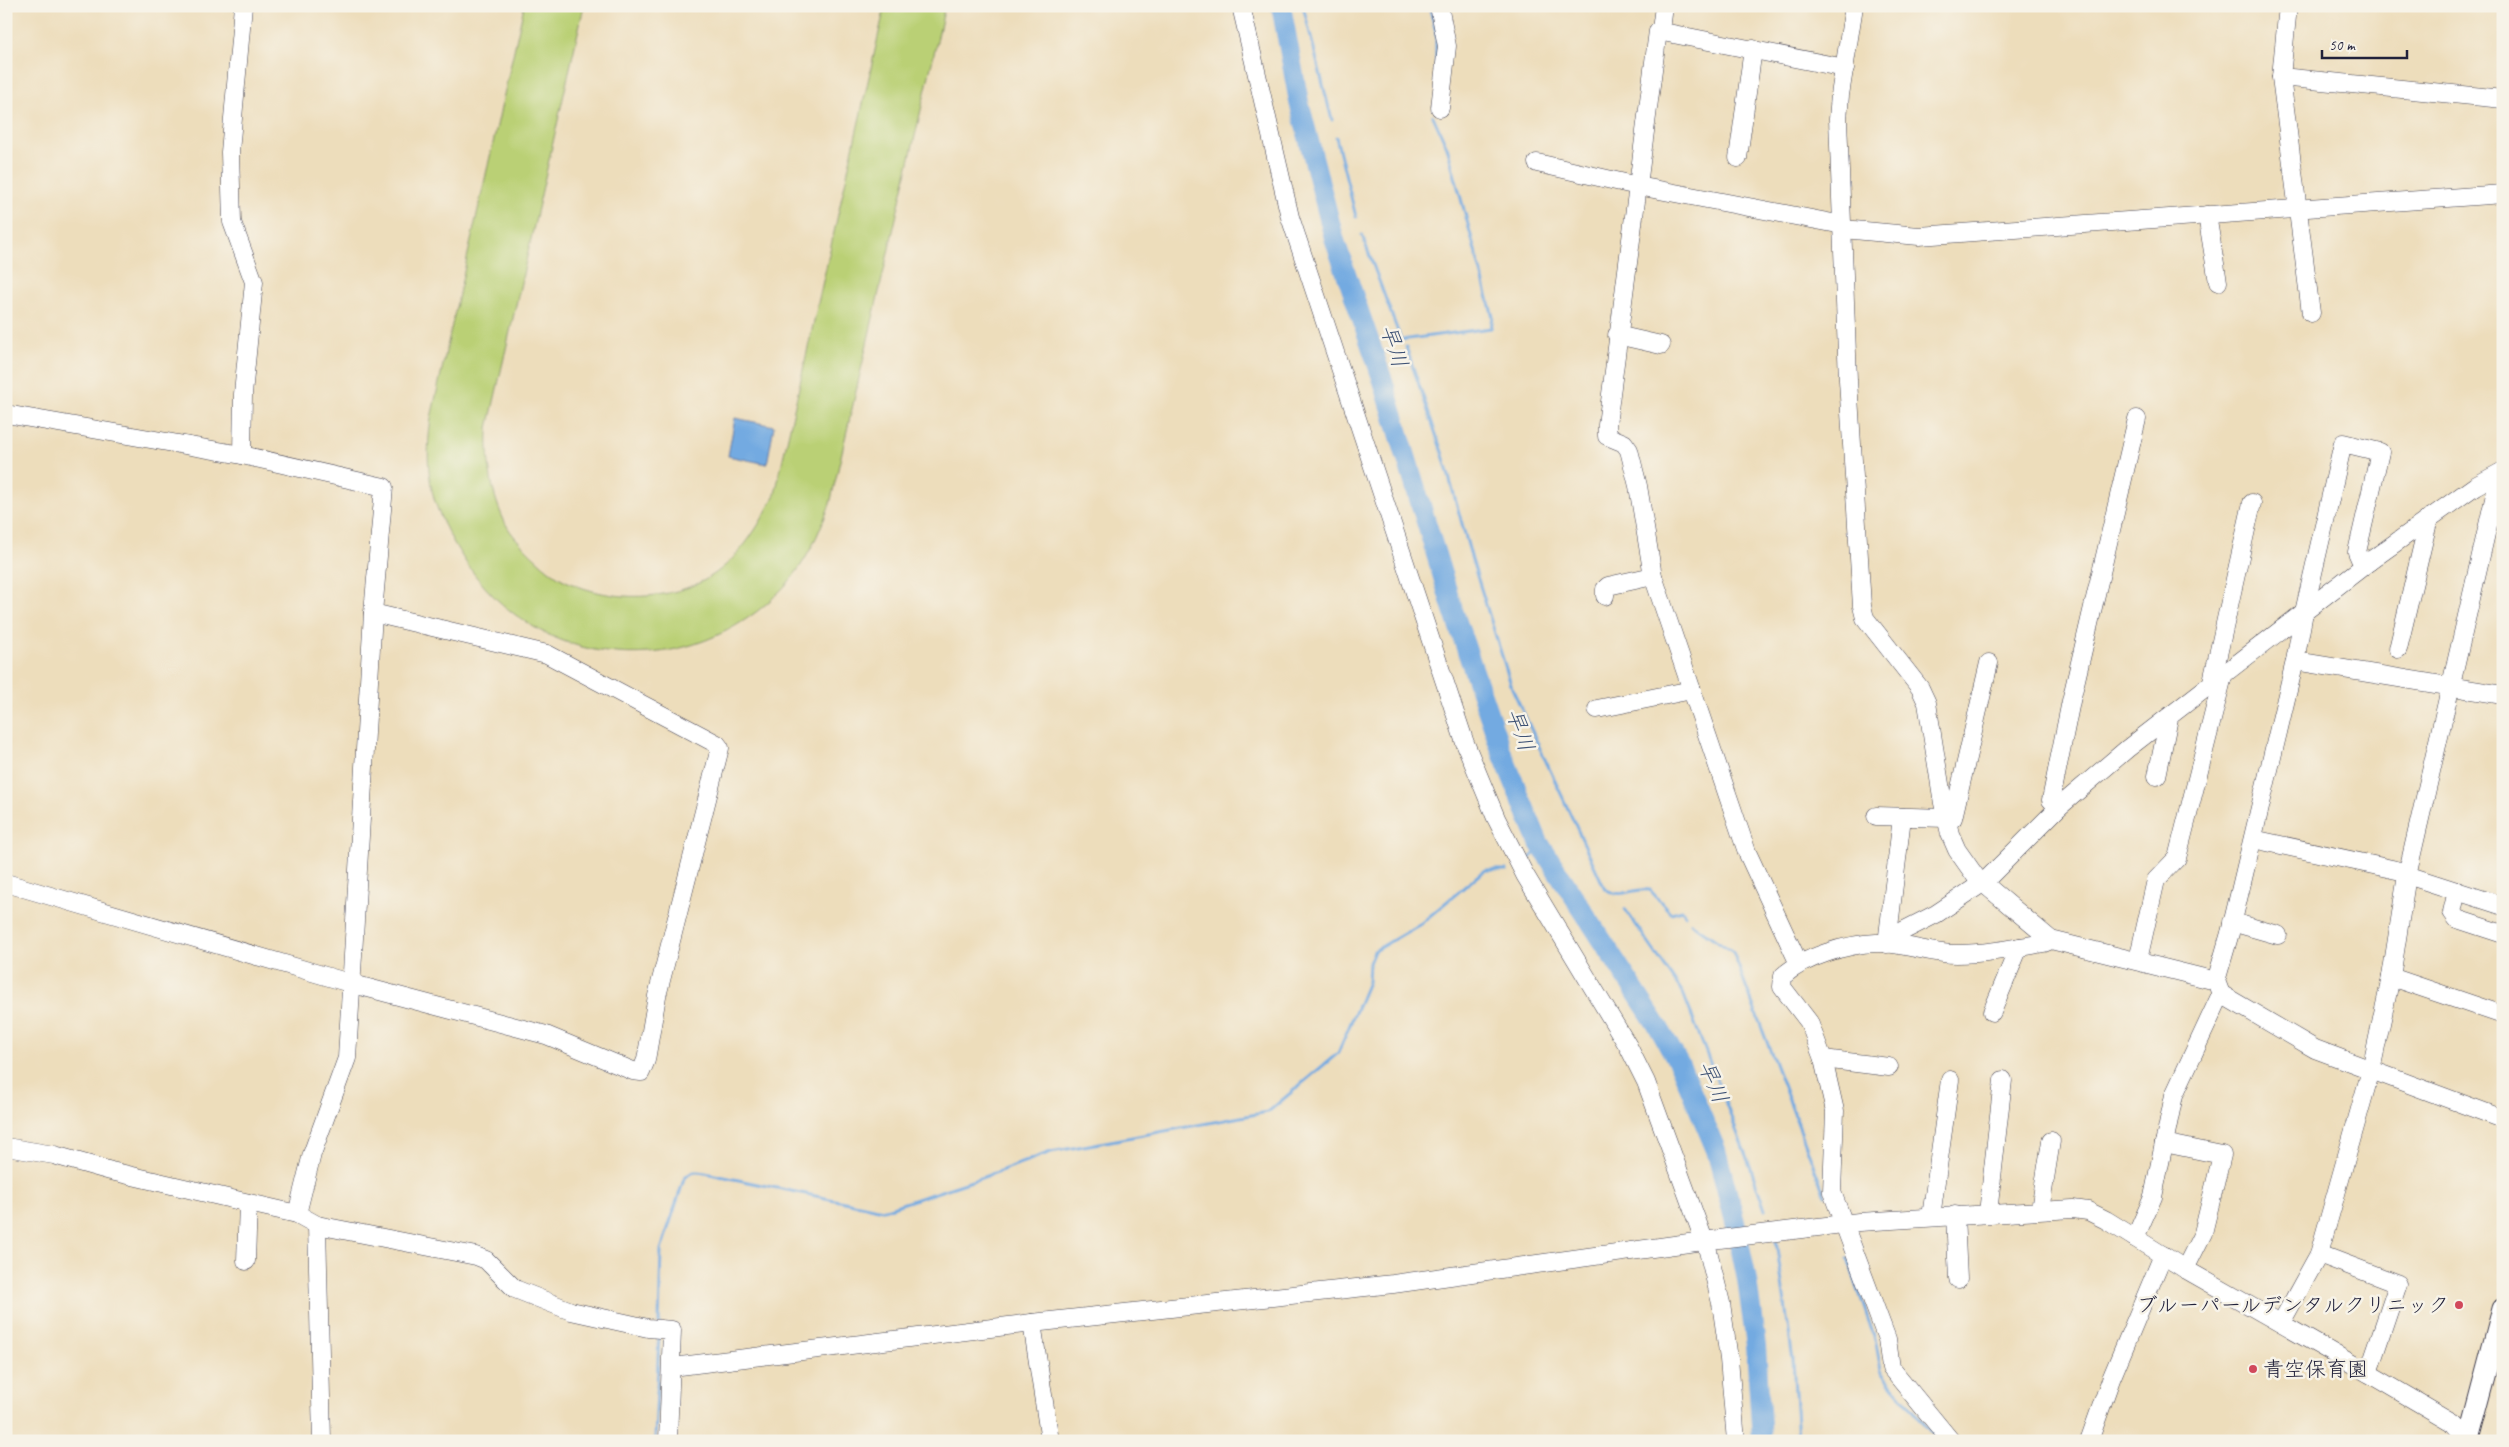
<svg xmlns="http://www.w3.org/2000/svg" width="2509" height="1447" font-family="Caveat,'Klee One',sans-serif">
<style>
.green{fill:#bad074;stroke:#6e7958}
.water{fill:#73aae1;stroke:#4a668e}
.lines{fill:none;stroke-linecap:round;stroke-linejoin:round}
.stream{stroke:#73aae1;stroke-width:3}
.river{stroke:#73aae1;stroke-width:20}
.minor-casing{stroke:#403e4e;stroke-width:19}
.major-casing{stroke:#403e4e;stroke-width:23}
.minor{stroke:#fff;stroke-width:18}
.major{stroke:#fff;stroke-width:21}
.poi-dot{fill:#d1495b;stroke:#f7f3e8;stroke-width:2}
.labels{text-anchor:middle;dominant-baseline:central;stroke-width:5;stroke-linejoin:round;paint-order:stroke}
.poi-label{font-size:21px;fill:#22223b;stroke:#f7f3e8;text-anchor:end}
.water-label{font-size:22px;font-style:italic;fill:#3e5275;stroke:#f7f3e8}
</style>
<rect width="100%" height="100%" fill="#f7f3e8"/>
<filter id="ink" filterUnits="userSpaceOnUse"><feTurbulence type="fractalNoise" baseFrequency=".02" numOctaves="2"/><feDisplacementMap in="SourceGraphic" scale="10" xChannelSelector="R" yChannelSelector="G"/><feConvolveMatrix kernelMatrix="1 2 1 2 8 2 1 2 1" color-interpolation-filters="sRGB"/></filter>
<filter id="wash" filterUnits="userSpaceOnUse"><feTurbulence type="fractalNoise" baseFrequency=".0096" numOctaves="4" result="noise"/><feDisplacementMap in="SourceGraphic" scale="20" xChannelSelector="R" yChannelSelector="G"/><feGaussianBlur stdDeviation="1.12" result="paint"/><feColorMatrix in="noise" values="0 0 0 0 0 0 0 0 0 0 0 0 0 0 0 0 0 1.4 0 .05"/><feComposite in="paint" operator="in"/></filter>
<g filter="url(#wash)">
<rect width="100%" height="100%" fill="#edddbb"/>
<path class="green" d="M524,6H584L488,428C487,459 490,489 503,518C508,531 518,541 528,551C537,560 549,571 560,578C602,601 660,603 703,581C737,563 759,527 775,494L885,6H945L830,504C819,533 807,562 785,586C692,686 536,674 463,558C432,509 423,477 431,418Z"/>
<path class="water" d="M735,418L774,426L767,464L728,456Z"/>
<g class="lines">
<g class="stream">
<path d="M1303,6L1332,120"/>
<path d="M1430,9L1436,32V66"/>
<path d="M1336,137L1356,217"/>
<path d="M1362,235L1401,340L1491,328L1493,317L1447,147L1433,116"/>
<path d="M1406,347L1443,455L1472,560L1512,688L1605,889C1624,900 1631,887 1650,890L1671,913L1682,910L1685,915"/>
<path d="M1529,859L1541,847"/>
<path d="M1625,909L1683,993L1750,1166L1765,1210"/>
<path d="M1691,923L1733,952L1825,1196"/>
<path d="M1776,1241L1793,1360L1798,1441"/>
<path d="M1848,1259L1876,1343L1881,1371L1938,1441"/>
<path d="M659,1323L661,1250L684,1179C691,1171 695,1171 705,1173L883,1210L981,1178L1051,1152L1268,1112L1338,1053L1368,982L1369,963L1374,951L1419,925L1481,873L1486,870H1507"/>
<path d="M655,1441L659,1334"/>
</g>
<path class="river" d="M1281,6L1299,102L1334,238L1383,381L1453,610L1502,753L1539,843L1659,1028L1681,1067L1716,1150L1735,1222L1747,1280L1756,1346L1762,1441"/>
</g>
</g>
<g filter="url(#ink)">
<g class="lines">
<g class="minor-casing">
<g id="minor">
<path d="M1241,6L1290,217L1465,743L1496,818L1525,875L1628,1046L1646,1082L1708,1251L1721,1303L1729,1359L1736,1441"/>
<path d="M1439,6L1447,46L1440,108"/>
<path d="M1854,6L1840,95L1838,119L1848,380L1862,606L1865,618L1920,688L1927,703L1943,803L1950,834L1957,850L1976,877L2051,940"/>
<path d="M2288,6L2281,77L2311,313"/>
<path d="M1661,30L1664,6"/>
<path d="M2281,77L2503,99"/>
<path d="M1738,158L1753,49"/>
<path d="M1537,163L1638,186L1843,225"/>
<path d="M2207,215L2218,282"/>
<path d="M1843,229L1919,236L2503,194"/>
<path d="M1617,335L1661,345"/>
<path d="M6,414L242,455L384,487L373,613L347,1058L312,1154L297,1214"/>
<path d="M242,455L243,394L254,282L232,222L230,152L243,6"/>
<path d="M2370,561L2360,559L2357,552L2380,452L2343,443L2304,612L2295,661L2230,933L2216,981L2221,994L2315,1049L2503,1119"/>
<path d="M1605,596V589L1608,586L1653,576"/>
<path d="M2398,649L2429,518"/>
<path d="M2295,661L2503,695"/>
<path d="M2211,686L2252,503"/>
<path d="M1597,709L1692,690"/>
<path d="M2157,776L2169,718"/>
<path d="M2059,807L2051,800L2071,701L2137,419"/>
<path d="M1876,816L1946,818"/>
<path d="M1947,822L1953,818L1989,663"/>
<path d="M2253,839L2401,871L2407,875L2503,906"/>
<path d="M6,883L353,984L546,1035L633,1071L641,1072L646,1060L657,996L720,748L717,744L547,654L373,613"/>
<path d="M2457,891L2452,912L2457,919L2503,934"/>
<path d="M2232,922L2278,935"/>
<path d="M1887,939L1936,914L1984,882L2059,807L2127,749L2370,561L2475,486L2503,471"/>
<path d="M1887,944L1902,817"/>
<path d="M2138,960L2156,880L2177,858L2223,676"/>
<path d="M1799,964L1747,852L1653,576L1638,486L1629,450L1624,443L1607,436V425L1658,31L1845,68"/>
<path d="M2391,977L2503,1015"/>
<path d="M1992,1012L2019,947"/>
<path d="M1823,1059L1889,1067"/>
<path d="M2164,1143L2222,1155L2203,1233L2185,1269"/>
<path d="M6,1147L54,1155L111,1171L297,1214L317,1225L476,1256L486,1260L515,1289L571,1311L648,1328L672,1330L668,1441"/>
<path d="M2040,1210L2051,1141"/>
<path d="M1988,1213L2003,1080"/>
<path d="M1955,1215L1958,1279"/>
<path d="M1931,1217L1950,1080"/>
<path d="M317,1225L322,1441"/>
<path d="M2135,1238L2153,1197L2174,1095L2221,994"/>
<path d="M2319,1254L2398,1284L2368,1373"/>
<path d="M246,1261L248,1203"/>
<path d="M1032,1323L1050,1441"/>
<path d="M2281,1323L2319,1254L2371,1070L2391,977L2407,875L2500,473"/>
<path d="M672,1367L1032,1323L1393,1284L1703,1241L1859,1222L2073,1209L2088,1211L2106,1220L2185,1269L2368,1373L2455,1424L2470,1441"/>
<path d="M1951,1441L1891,1368L1887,1339L1832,1192L1835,1111L1823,1059L1809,1022L1782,987L1783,976C1804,957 1847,944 1876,943C1903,942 1929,954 1956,954C1985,954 2015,948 2044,943L2051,940L2216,981"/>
<path d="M2089,1441L2111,1379L2163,1255"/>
</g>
</g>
<g class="major-casing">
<path id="major" d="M2468,1441L2503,1309"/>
</g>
<use href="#minor" class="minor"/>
<use href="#major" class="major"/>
</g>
</g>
<g class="poi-dot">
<circle cx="2459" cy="1305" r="5"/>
<circle cx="2253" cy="1369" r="5"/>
</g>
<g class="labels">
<g class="poi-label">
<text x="2449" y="1305">ブルーパールデンタルクリニック</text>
<text x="2263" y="1369" text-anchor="start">青空保育園</text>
</g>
<g class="water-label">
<text transform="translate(1394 346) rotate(72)">早川</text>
<text transform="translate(1520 730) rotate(71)">早川</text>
<text transform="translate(1713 1082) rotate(67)">早川</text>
</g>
</g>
<rect width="2509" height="1447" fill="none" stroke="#f7f3e8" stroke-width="25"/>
<path d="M2322 50v8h85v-8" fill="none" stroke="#22223b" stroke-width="2.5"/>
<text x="2329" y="50" font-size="15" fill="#22223b" stroke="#f7f3e8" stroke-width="4" paint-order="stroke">50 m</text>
</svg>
